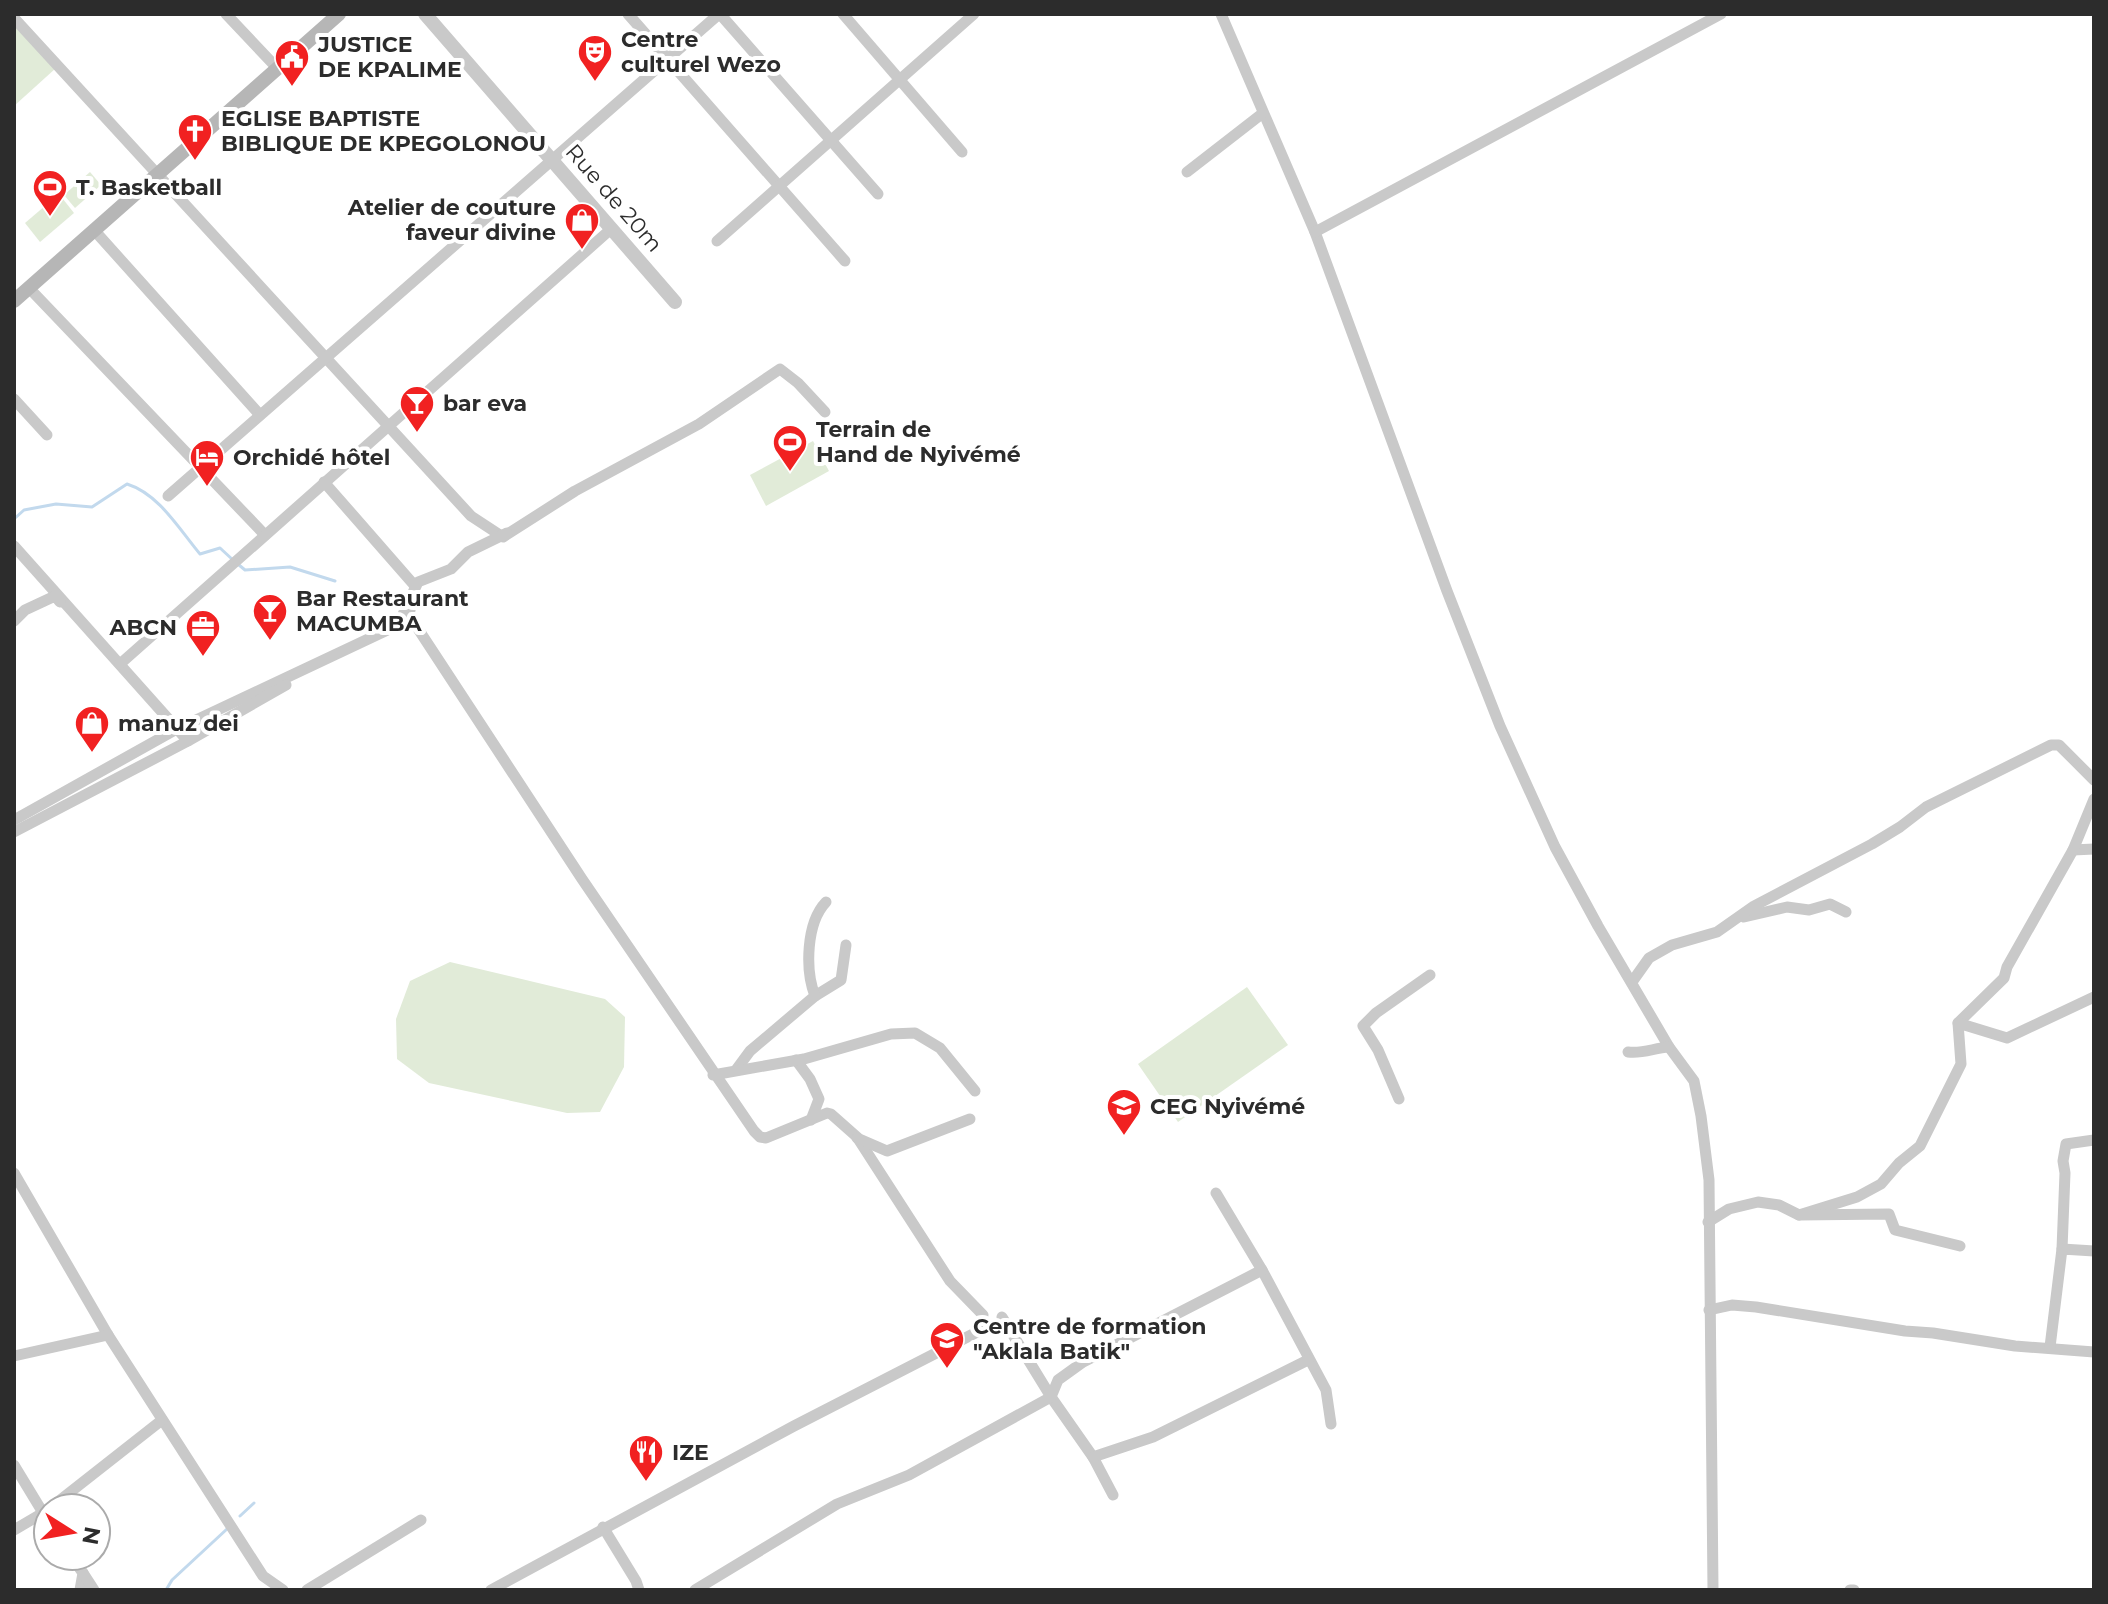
<svg xmlns="http://www.w3.org/2000/svg" width="2108" height="1604" font-family="Montserrat,sans-serif">
<style>
.green{fill:#e1ebd8}
.lines{fill:none;stroke-linecap:round;stroke-linejoin:round}
.stream{stroke:#c2d9ed;stroke-width:3}
.minor{stroke:#c9c9c9;stroke-width:11}
.tertiary{stroke:#c9c9c9;stroke-width:14}
.secondary{stroke:#b6b6b6;stroke-width:14}
.labels{text-anchor:middle;dominant-baseline:central;stroke-width:8;stroke-linejoin:round;paint-order:stroke}
.poi-label{font-size:22px;font-weight:bold;fill:#2c2c2c;stroke:#fff;text-anchor:start}
.street-label{font-size:22px;fill:#2c2c2c;stroke:#fff}
</style>
<rect width="100%" height="100%" fill="#fff"/>
<g class="green">
<path d="M14,19L56,68L14,106Z"/>
<path d="M90,172L101,185L75,208L64,195Z"/>
<path d="M59,194L74,213L40,242L25,223Z"/>
<path d="M813,441L829,471L766,506L750,475Z"/>
<path d="M450,962L605,999L625,1017L624,1067L600,1112L567,1113L429,1083L397,1059L396,1019L410,981Z"/>
<path d="M1247,987L1288,1045L1178,1122L1138,1064Z"/>
</g>
<g class="lines">
<g class="stream">
<path d="M14,519L24,510L56,504L92,507L127,484C159,494 179,529 200,554L220,548L233,560"/>
<path d="M239,565L245,570L290,567L335,581"/>
<path d="M240,1516L254,1503"/>
<path d="M166,1590L172,1580L227,1529"/>
</g>
<g class="minor">
<path d="M226,14L277,68"/>
<path d="M628,14L845,261"/>
<path d="M720,14L878,194"/>
<path d="M843,14L962,152"/>
<path d="M1221,14L1315,232L1447,591L1500,726L1555,847L1598,926L1669,1047L1694,1081L1701,1116L1709,1180L1713,1590"/>
<path d="M14,18L471,516L503,537L575,491L699,424L780,369L798,383L825,412"/>
<path d="M1187,172L1263,113"/>
<path d="M94,230L260,415"/>
<path d="M1315,232L1721,14"/>
<path d="M717,241L974,14"/>
<path d="M29,288L265,535"/>
<path d="M14,399L47,435"/>
<path d="M324,482L415,586L409,615L582,879L754,1131L760,1137L766,1138L827,1113L831,1114L857,1137L950,1281L983,1315L979,1331L794,1426L491,1590"/>
<path d="M168,496L719,14"/>
<path d="M14,546L188,741"/>
<path d="M14,621L25,610L55,596L60,602"/>
<path d="M120,664L611,229"/>
<path d="M14,820L175,730L398,625L418,582L451,569L468,552L507,533"/>
<path d="M14,832L188,741L286,685"/>
<path d="M2073,850L2094,849"/>
<path d="M1744,917L1787,907L1809,910L1830,904L1846,912"/>
<path d="M1632,982L1649,958L1672,945L1717,932L1754,906L1872,844L1900,827L1926,807L2051,745H2059L2094,780"/>
<path d="M815,996L841,980L846,945"/>
<path d="M1958,1023L2004,978L2007,967L2073,850L2094,799"/>
<path d="M1628,1052C1643,1054 1654,1048 1669,1047"/>
<path d="M796,1060L810,1079L819,1099L811,1120"/>
<path d="M736,1070L750,1051L815,996C805,970 806,923 826,902"/>
<path d="M713,1075L804,1059L891,1034L915,1033L940,1048L975,1091"/>
<path d="M1399,1099L1378,1050L1363,1026L1376,1013L1430,975"/>
<path d="M857,1138L887,1151L970,1119"/>
<path d="M14,1173L108,1335L263,1576L283,1590"/>
<path d="M1216,1193L1262,1270L1326,1390L1331,1424"/>
<path d="M1799,1215L1857,1197L1881,1184L1899,1163L1920,1146L1961,1064L1958,1023L2007,1038L2094,997"/>
<path d="M1708,1222L1729,1209L1758,1202L1779,1205L1799,1215L1889,1214L1895,1230L1960,1246"/>
<path d="M2062,1249L2065,1173L2063,1161L2066,1144L2094,1140"/>
<path d="M1709,1310L1732,1305L1756,1307L1905,1331L1933,1333L2015,1346L2094,1352"/>
<path d="M1002,1317L1051,1397L1093,1457L1113,1495"/>
<path d="M2050,1347L2062,1249L2094,1251"/>
<path d="M14,1356L108,1335"/>
<path d="M1093,1457L1153,1437L1308,1360"/>
<path d="M14,1465L48,1521"/>
<path d="M50,1508L162,1420"/>
<path d="M603,1527L636,1581L639,1590"/>
<path d="M14,1530L48,1510"/>
<path d="M71,1556L83,1573L80,1590"/>
<path d="M83,1573L94,1590"/>
<path d="M307,1590L421,1520"/>
<path d="M695,1590L837,1504L909,1475L1051,1397L1058,1380L1083,1362L1262,1270"/>
<path d="M1850,1590H1854"/>
</g>
<path class="tertiary" d="M425,14L675,302"/>
<path class="secondary" d="M14,301L339,14"/>
</g>
<defs>
<g id="theatre-pin" transform="scale(1.8)"><path d="M0 17L-7.5 6A9.5 9.5 0 1 1 7.5 6Z" fill="#f12121" stroke="#fff"/><path d="M-5-5.5Q0-4 5-5.5V0Q5 5 0 6Q-5 5-5 0ZM-3.3-2.5H-1v1.5H-3.3ZM1-2.5H3.3v1.5H1ZM-2.8 1Q0 5.5 2.8 1Z" fill="#fff"/></g>
<g id="civic-pin" transform="scale(1.8)"><path d="M0 17L-7.5 6A9.5 9.5 0 1 1 7.5 6Z" fill="#f12121" stroke="#fff"/><path d="M-.6-6.5H3V-4.5H.6V-3L4-1V1h2V6H-6V1h2V-1L-.6-3ZM-1.2 2.5V6h2.4V2.5Z" fill="#fff"/></g>
<g id="church-pin" transform="scale(1.8)"><path d="M0 17L-7.5 6A9.5 9.5 0 1 1 7.5 6Z" fill="#f12121" stroke="#fff"/><path d="M-1.2-6h2.4v3.5h3.3v2.4h-3.3V6h-2.4V-.1h-3.3v-2.4h3.3Z" fill="#fff"/></g>
<g id="stadium-pin" transform="scale(1.8)"><path d="M0 17L-7.5 6A9.5 9.5 0 1 1 7.5 6Z" fill="#f12121" stroke="#fff"/><path d="M0-5a6.5 5 0 1 0 0 10a6.5 5 0 1 0 0-10ZM-3.5-1.8h7v3.6h-7Z" fill="#fff"/></g>
<g id="shop-pin" transform="scale(1.8)"><path d="M0 17L-7.5 6A9.5 9.5 0 1 1 7.5 6Z" fill="#f12121" stroke="#fff"/><path d="M-5-2.5h2.3a2.7 3.5 0 0 1 5.4 0H5L5.5 6h-11ZM-1.5-2.5h3a1.5 2.3 0 0 0-3 0Z" fill="#fff"/></g>
<g id="bar-pin" transform="scale(1.8)"><path d="M0 17L-7.5 6A9.5 9.5 0 1 1 7.5 6Z" fill="#f12121" stroke="#fff"/><path d="M-6-5H6L.8 .8V4.5H3.5V6h-7V4.5H-.8V.8Z" fill="#fff"/></g>
<g id="hotel-pin" transform="scale(1.8)"><path d="M0 17L-7.5 6A9.5 9.5 0 1 1 7.5 6Z" fill="#f12121" stroke="#fff"/><path d="M-6-4.5h1.5V1H6V5H4.5V3h-9V5H-6ZM-4 0a1.8 1.8 0 1 1 3.6 0ZM.5 0V-2.5h3Q6-2.5 6 0Z" fill="#fff"/></g>
<g id="office-pin" transform="scale(1.8)"><path d="M0 17L-7.5 6A9.5 9.5 0 1 1 7.5 6Z" fill="#f12121" stroke="#fff"/><path d="M-6-3h4V-5.5h4V-3h4V5H-6ZM-1-4.5V-3h2v-1.5ZM-6 0V1H6V0Z" fill="#fff"/></g>
<g id="school-pin" transform="scale(1.8)"><path d="M0 17L-7.5 6A9.5 9.5 0 1 1 7.5 6Z" fill="#f12121" stroke="#fff"/><path d="M0-5L7-2L0 1L-7-2ZM-4 1L0 2.5L4 1V4Q0 6-4 4Z" fill="#fff"/></g>
<g id="restaurant-pin" transform="scale(1.8)"><path d="M0 17L-7.5 6A9.5 9.5 0 1 1 7.5 6Z" fill="#f12121" stroke="#fff"/><path d="M-5-6h1v4h1v-4h1v4h1v-4h1v5L-1.5 .5V6h-2V.5L-5-1ZM5-6V6H3V1.5H1.5Q1.5-4 5-6Z" fill="#fff"/></g>
</defs>
<g fill-rule="evenodd">
<use href="#theatre-pin" x="595" y="52"/>
<use href="#civic-pin" x="292" y="57"/>
<use href="#church-pin" x="195" y="131"/>
<use href="#stadium-pin" x="50" y="187"/>
<use href="#shop-pin" x="582" y="220"/>
<use href="#bar-pin" x="417" y="403"/>
<use href="#stadium-pin" x="790" y="442"/>
<use href="#hotel-pin" x="207" y="457"/>
<use href="#bar-pin" x="270" y="611"/>
<use href="#office-pin" x="203" y="627"/>
<use href="#shop-pin" x="92" y="723"/>
<use href="#school-pin" x="1124" y="1106"/>
<use href="#school-pin" x="947" y="1339"/>
<use href="#restaurant-pin" x="646" y="1452"/>
</g>
<g class="labels">
<g class="poi-label">
<text x="621" y="39">Centre<tspan x="621" dy="25">culturel Wezo</tspan></text>
<text x="318" y="44">JUSTICE<tspan x="318" dy="25">DE KPALIME</tspan></text>
<text x="221" y="118">EGLISE BAPTISTE<tspan x="221" dy="25">BIBLIQUE DE KPEGOLONOU</tspan></text>
<text x="76" y="187">T. Basketball</text>
<text x="556" y="207" text-anchor="end">Atelier de couture<tspan x="556" dy="25">faveur divine</tspan></text>
<text x="443" y="403">bar eva</text>
<text x="816" y="429">Terrain de<tspan x="816" dy="25">Hand de Nyivémé</tspan></text>
<text x="233" y="457">Orchidé hôtel</text>
<text x="296" y="598">Bar Restaurant<tspan x="296" dy="25">MACUMBA</tspan></text>
<text x="177" y="627" text-anchor="end">ABCN</text>
<text x="118" y="723">manuz dei</text>
<text x="1150" y="1106">CEG Nyivémé</text>
<text x="973" y="1326">Centre de formation<tspan x="973" dy="25">"Aklala Batik"</tspan></text>
<text x="672" y="1452">IZE</text>
</g>
<g class="street-label">
<text transform="translate(614 198) rotate(49)">Rue de 20m</text>
</g>
</g>
<rect width="2108" height="1604" fill="none" stroke="#2c2c2c" stroke-width="32"/>
<g transform="translate(72 1532) rotate(101)"><circle r="38" fill="#ffffff" stroke="#ababab" stroke-width="2"/>
<path d="M0-6L14 30L0 20L-14 30Z" fill="#f12121"/>
<text y="-12" font-size="22" font-weight="bold" text-anchor="middle" fill="#2c2c2c">N</text>
</g>
</svg>
